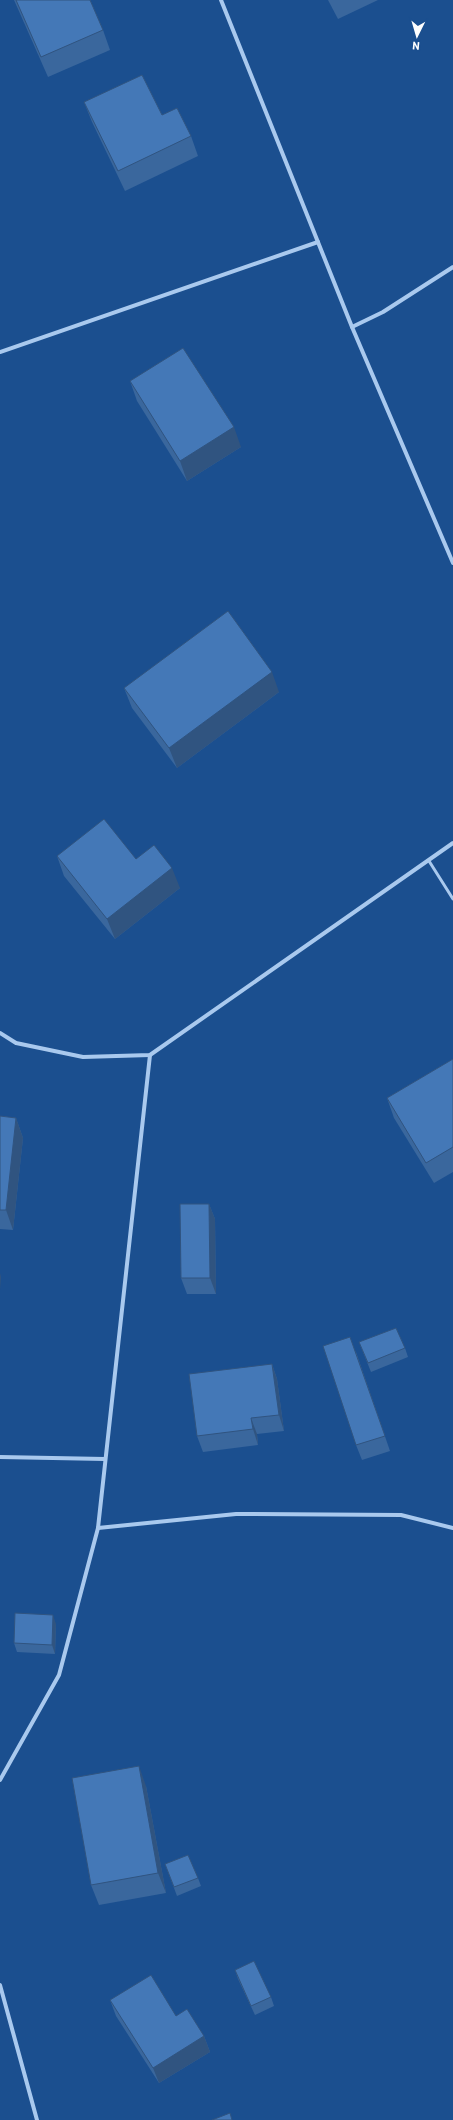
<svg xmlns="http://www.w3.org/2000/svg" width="453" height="2120" font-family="Barlow,sans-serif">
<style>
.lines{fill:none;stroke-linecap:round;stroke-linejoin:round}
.service{stroke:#a9c9ee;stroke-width:3}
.minor{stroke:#a9c9ee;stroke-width:4}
.wall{fill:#3a679d}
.shaded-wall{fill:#305480}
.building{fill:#4478b7;stroke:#305480}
</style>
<rect width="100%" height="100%" fill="#1b4f8f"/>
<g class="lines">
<path class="service" d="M429,861L453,899"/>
<g class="minor">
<path d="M221,0L352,327L453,563"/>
<path d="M352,327L383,312L453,267"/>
<path d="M0,352L318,242"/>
<path d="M0,1033L16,1043L83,1057L150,1055L453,843"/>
<path d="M0,1457L105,1459"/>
<path d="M98,1528L236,1514L401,1515L453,1528"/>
<path d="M0,1780L59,1675L98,1528L150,1055"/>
<path d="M0,1985L37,2120"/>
</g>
</g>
<g class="wall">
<path d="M14,0H90L103,30L110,50L48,77Z"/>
<path d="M328,0H378L338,19Z"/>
<path d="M84,102L162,115L191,136L198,156L125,191L92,122Z"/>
<path d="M130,381L241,447L187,481L137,401Z"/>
<path d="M124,688L279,692L177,768L132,708Z"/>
<path d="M57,856L136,859L180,888L115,939L64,876Z"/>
<path d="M453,1059V1172L434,1183L394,1118L387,1098Z"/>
<path d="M0,1116L16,1118L23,1138L13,1230L0,1229Z"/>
<path d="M209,1204L215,1219L216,1294H187L181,1278Z"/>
<path d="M359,1342L405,1348L408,1357L371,1372Z"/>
<path d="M356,1352L390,1451L362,1460L356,1445Z"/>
<path d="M272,1364L277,1379L284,1431L257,1434L258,1445L203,1452L197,1436Z"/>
<path d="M56,1624L55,1654L17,1652L14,1643Z"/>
<path d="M146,1786L166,1893L99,1905L91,1885Z"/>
<path d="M165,1864L198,1878L201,1886L177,1896Z"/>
<path d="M235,1970L271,1997L274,2006L255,2015L238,1979Z"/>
<path d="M110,2000L176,2016L204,2036L210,2052L159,2083L116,2016Z"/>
</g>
<g class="shaded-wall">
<path d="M234,427L241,447L187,481L180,461Z"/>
<path d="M272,672L279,692L177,768L169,748Z"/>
<path d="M172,868L180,888L115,939L107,919Z"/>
<path d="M16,1118L23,1138L13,1230L6,1210Z"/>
<path d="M209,1204L215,1219L216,1294L210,1278Z"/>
<path d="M0,1273L1,1277L0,1290Z"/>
<path d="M272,1364L277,1379L284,1431L279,1415Z"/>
<path d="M251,1418L257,1434L258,1445L253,1429Z"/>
<path d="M53,1615L56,1624L55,1654L52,1645Z"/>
<path d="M139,1766L146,1786L166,1893L158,1873Z"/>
<path d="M204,2036L210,2052L159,2083L153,2068Z"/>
</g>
<g class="building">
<path d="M16,0H90L103,30L41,57Z"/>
<path d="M142,75L162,115L177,108L191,136L118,171L84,102Z"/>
<path d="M183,348L234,427L180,461L130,381Z"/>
<path d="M228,611L272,672L169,748L124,688Z"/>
<path d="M104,819L136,859L154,845L172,868L107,919L57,856Z"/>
<path d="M453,1059V1147L426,1163L387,1098Z"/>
<path d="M0,1116L16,1118L6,1210H0Z"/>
<path d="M180,1204H209L210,1278H181Z"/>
<path d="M396,1328L405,1348L368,1363L359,1342Z"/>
<path d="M350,1337L385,1436L356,1445L323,1346Z"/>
<path d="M272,1364L279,1415L251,1418L253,1429L197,1436L189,1374Z"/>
<path d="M15,1613L53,1615L52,1645L14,1643Z"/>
<path d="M139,1766L158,1873L91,1885L72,1778Z"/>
<path d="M188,1855L198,1878L174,1887L165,1864Z"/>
<path d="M254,1961L271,1997L251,2006L235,1970Z"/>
<path d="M151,1975L176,2016L187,2009L204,2036L153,2068L110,2000Z"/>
<path d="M230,2113L232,2120H212Z"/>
</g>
<g transform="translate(417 36) rotate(185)" stroke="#1b4f8f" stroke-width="3" paint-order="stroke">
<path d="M0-3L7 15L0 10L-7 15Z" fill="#ffffff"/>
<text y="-6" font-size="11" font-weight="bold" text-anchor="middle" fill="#ffffff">N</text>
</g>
</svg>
